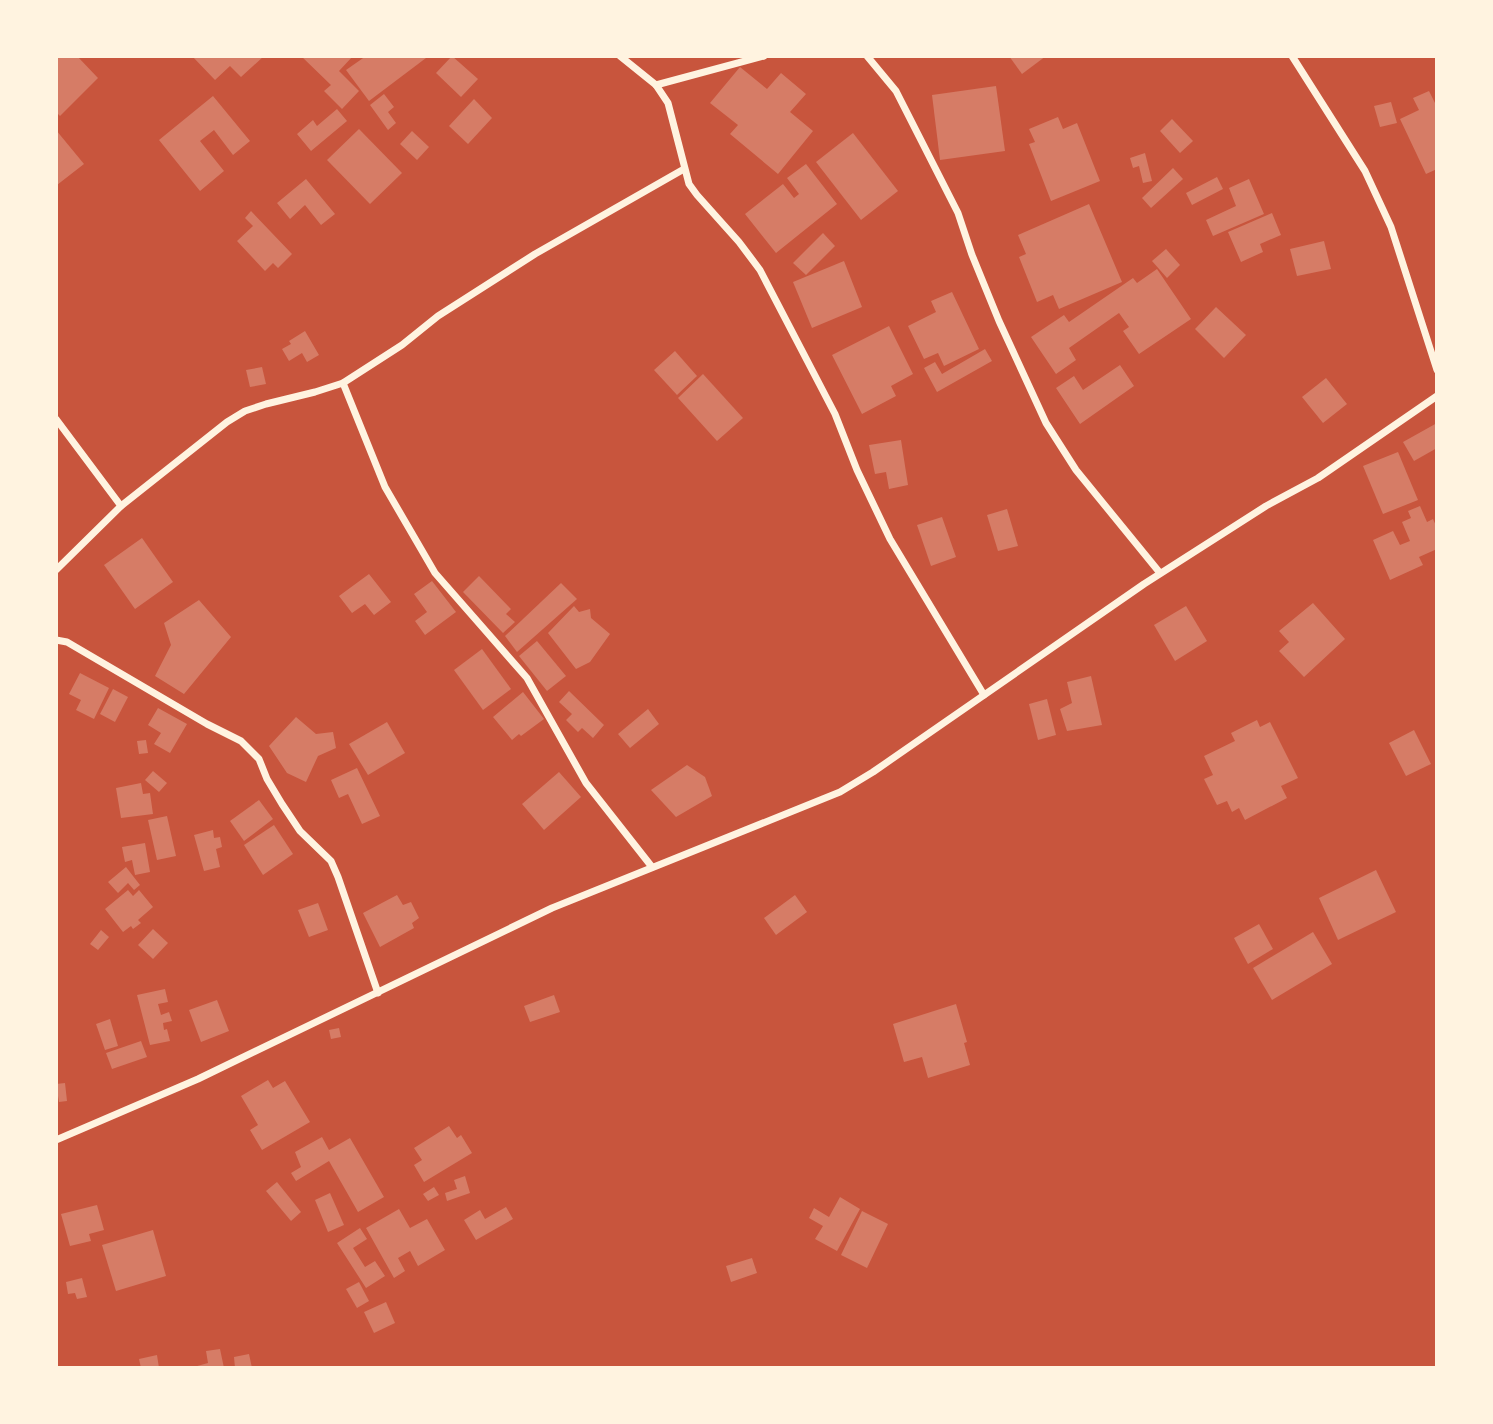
<svg xmlns="http://www.w3.org/2000/svg" width="1493" height="1424" font-family="'Fira Sans Condensed',sans-serif">
<style>
.building{fill:#d67c66}
.lines{fill:none;stroke-linecap:round;stroke-linejoin:round}
.minor{stroke:#fff3e0;stroke-width:7}
</style>
<rect width="100%" height="100%" fill="#c8553d"/>
<g class="building">
<path d="M56,56H77L98,78L60,116L56,112Z"/>
<path d="M192,56H264L241,77L230,66L215,80Z"/>
<path d="M301,56H353L339,71L359,91L342,109L324,91L331,85Z"/>
<path d="M366,56H424L426,58L369,101L346,70Z"/>
<path d="M452,56L478,79L461,97L436,73Z"/>
<path d="M1009,56H1046L1022,74Z"/>
<path d="M740,67L767,89L781,73L806,94L790,112L813,131L778,174L730,134L738,125L710,103Z"/>
<path d="M996,86L1005,151L940,160L932,95Z"/>
<path d="M1429,91L1437,107V169L1426,174L1400,119L1419,110L1413,98Z"/>
<path d="M384,94L394,107L388,112L396,123L388,130L370,105Z"/>
<path d="M213,96L250,141L233,155L214,130L200,141L224,171L200,191L159,140Z"/>
<path d="M474,99L492,118L468,144L449,126Z"/>
<path d="M1391,102L1397,123L1380,127L1374,106Z"/>
<path d="M337,109L347,121L311,151L297,134L313,120L317,126Z"/>
<path d="M1058,117L1063,129L1077,123L1100,181L1051,201L1029,144L1035,142L1029,129Z"/>
<path d="M1172,119L1193,141L1180,153L1160,131Z"/>
<path d="M359,129L402,173L370,204L327,160Z"/>
<path d="M56,130L84,164L57,185L56,184Z"/>
<path d="M412,131L429,147L417,160L400,144Z"/>
<path d="M853,133L898,191L861,220L816,162Z"/>
<path d="M1145,153L1152,181L1143,183L1139,166L1133,168L1130,158Z"/>
<path d="M806,164L837,204L776,253L745,214L783,184L794,198L799,194L787,178Z"/>
<path d="M1173,168L1183,179L1151,208L1142,198Z"/>
<path d="M1217,177L1223,189L1192,205L1186,193Z"/>
<path d="M306,179L335,214L321,225L305,205L290,219L277,203Z"/>
<path d="M1249,179L1264,214L1213,236L1206,220L1236,206L1229,188Z"/>
<path d="M1089,204L1122,282L1059,309L1053,295L1037,302L1019,257L1026,254L1018,235Z"/>
<path d="M251,211L292,254L278,268L273,263L265,271L237,241L253,226L245,218Z"/>
<path d="M1272,213L1281,235L1260,244L1263,252L1241,262L1228,232Z"/>
<path d="M823,233L835,246L806,275L793,263Z"/>
<path d="M1324,241L1331,269L1297,276L1290,249Z"/>
<path d="M1166,249L1180,265L1167,278L1152,261Z"/>
<path d="M844,261L862,307L812,328L793,282Z"/>
<path d="M1157,269L1191,319L1139,354L1123,331L1129,327L1119,313L1069,348L1076,360L1056,374L1031,337L1064,315L1069,322L1133,278L1137,283Z"/>
<path d="M952,292L979,349L944,366L938,353L924,359L908,326L936,312L931,301Z"/>
<path d="M1216,307L1246,335L1224,358L1195,329Z"/>
<path d="M889,326L913,374L891,386L896,396L862,414L832,355Z"/>
<path d="M305,331L319,355L307,362L302,353L289,361L282,349L291,344L289,341Z"/>
<path d="M985,349L992,361L937,392L924,368L935,362L942,374Z"/>
<path d="M675,351L697,376L677,395L654,370Z"/>
<path d="M1120,365L1134,386L1080,424L1056,388L1074,376L1083,390Z"/>
<path d="M262,367L266,384L250,387L246,370Z"/>
<path d="M703,374L743,418L717,441L678,398Z"/>
<path d="M1326,378L1347,404L1323,423L1302,397Z"/>
<path d="M1437,423V448L1414,461L1403,442Z"/>
<path d="M901,440L908,485L889,489L886,472L875,474L869,445Z"/>
<path d="M1398,452L1418,500L1383,514L1363,466Z"/>
<path d="M1420,506L1427,522L1433,519L1437,528V549L1419,557L1423,565L1390,580L1373,540L1393,531L1400,545L1410,541L1402,522L1411,518L1408,511Z"/>
<path d="M1007,509L1018,546L998,551L987,515Z"/>
<path d="M942,517L956,557L931,566L917,525Z"/>
<path d="M142,538L173,582L135,609L104,565Z"/>
<path d="M369,574L391,602L374,615L365,604L352,613L339,596Z"/>
<path d="M479,576L511,609L506,614L515,622L503,633L463,592Z"/>
<path d="M432,581L456,612L425,635L415,621L427,612L414,594Z"/>
<path d="M561,583L577,599L517,652L505,636Z"/>
<path d="M199,600L231,637L184,694L155,676L171,645L164,623Z"/>
<path d="M1313,603L1345,639L1304,677L1279,651L1289,642L1279,631Z"/>
<path d="M574,606L579,612L590,609L591,618L610,634L590,662L576,669L548,633Z"/>
<path d="M1186,606L1207,641L1175,661L1154,625Z"/>
<path d="M537,641L566,676L547,691L519,656Z"/>
<path d="M482,649L511,689L483,710L454,670Z"/>
<path d="M80,673L109,688L94,719L76,710L81,700L69,694Z"/>
<path d="M1091,676L1102,725L1067,731L1060,709L1072,703L1067,682Z"/>
<path d="M113,689L128,697L115,722L100,714Z"/>
<path d="M569,691L604,725L593,738L582,728L578,732L566,720L572,714L559,702Z"/>
<path d="M523,692L544,719L521,736L519,734L512,740L493,717Z"/>
<path d="M1047,699L1056,735L1038,740L1029,704Z"/>
<path d="M158,708L187,724L170,753L154,744L161,733L148,725Z"/>
<path d="M648,709L659,724L630,748L618,734Z"/>
<path d="M296,717L316,734L333,732L336,748L318,756L306,782L287,773L269,746Z"/>
<path d="M1257,720L1260,727L1270,722L1298,778L1281,786L1287,798L1245,820L1239,808L1232,812L1227,801L1217,805L1204,779L1213,775L1204,756L1235,741L1231,733Z"/>
<path d="M387,722L405,753L368,775L349,744Z"/>
<path d="M1414,730L1431,764L1406,776L1389,743Z"/>
<path d="M146,740L148,753L139,754L137,741Z"/>
<path d="M687,765L705,777L712,796L676,817L651,790Z"/>
<path d="M357,768L380,816L362,824L348,794L339,798L331,780Z"/>
<path d="M153,771L167,783L159,792L145,780Z"/>
<path d="M559,772L581,797L544,830L522,804Z"/>
<path d="M141,783L143,794L150,793L153,814L121,818L116,788Z"/>
<path d="M259,800L273,819L244,841L230,821Z"/>
<path d="M167,816L176,856L157,860L148,820Z"/>
<path d="M274,825L293,854L263,875L244,845Z"/>
<path d="M213,830L214,838L220,837L222,847L216,849L220,867L204,871L194,835Z"/>
<path d="M145,843L150,872L135,875L132,860L125,862L122,847Z"/>
<path d="M126,867L140,885L134,890L128,883L118,893L108,882Z"/>
<path d="M1376,870L1396,912L1338,940L1319,898Z"/>
<path d="M128,890L133,896L139,890L153,907L138,920L141,923L133,929L131,926L123,932L105,909Z"/>
<path d="M397,895L403,905L411,902L419,918L412,923L414,928L380,947L363,913Z"/>
<path d="M795,895L807,912L776,935L764,918Z"/>
<path d="M318,903L328,930L309,937L298,910Z"/>
<path d="M1259,924L1273,949L1248,964L1234,938Z"/>
<path d="M153,929L168,943L153,959L138,945Z"/>
<path d="M101,930L109,937L98,950L90,944Z"/>
<path d="M1313,932L1332,964L1272,1000L1253,968Z"/>
<path d="M165,989L168,1002L158,1004L161,1015L169,1012L172,1021L163,1023L164,1030L167,1029L170,1041L150,1045L137,995Z"/>
<path d="M554,995L560,1012L530,1022L524,1006Z"/>
<path d="M217,1000L229,1031L201,1042L189,1010Z"/>
<path d="M956,1004L967,1042L964,1043L970,1065L928,1078L922,1057L904,1062L893,1024Z"/>
<path d="M110,1019L118,1046L105,1050L96,1024Z"/>
<path d="M339,1028L341,1037L331,1039L329,1030Z"/>
<path d="M141,1041L147,1057L112,1069L106,1053Z"/>
<path d="M268,1080L273,1088L285,1081L310,1122L262,1150L250,1130L258,1125L241,1096Z"/>
<path d="M65,1083L67,1101L59,1102L58,1096H56V1084Z"/>
<path d="M449,1126L457,1138L461,1135L472,1153L424,1182L414,1165L422,1160L414,1148Z"/>
<path d="M322,1137L329,1150L350,1138L384,1197L358,1212L329,1161L296,1181L291,1173L301,1167L295,1152Z"/>
<path d="M465,1176L470,1193L447,1201L445,1193L457,1189L454,1180Z"/>
<path d="M277,1182L301,1212L291,1221L266,1191Z"/>
<path d="M434,1187L439,1195L428,1201L423,1194Z"/>
<path d="M330,1193L344,1225L328,1232L315,1200Z"/>
<path d="M840,1197L860,1209L837,1251L815,1239L823,1226L809,1218L814,1208L829,1217Z"/>
<path d="M97,1205L104,1230L89,1234L91,1241L70,1246L61,1214Z"/>
<path d="M506,1207L513,1219L476,1240L464,1220L480,1210L485,1219Z"/>
<path d="M399,1209L410,1228L427,1219L445,1250L418,1266L410,1251L398,1258L405,1271L394,1278L366,1228Z"/>
<path d="M862,1211L888,1224L867,1268L841,1255Z"/>
<path d="M360,1228L367,1239L353,1248L365,1267L375,1261L385,1276L366,1288L337,1243Z"/>
<path d="M153,1230L166,1276L116,1291L102,1245Z"/>
<path d="M752,1258L757,1273L731,1282L726,1266Z"/>
<path d="M82,1278L87,1297L77,1299L75,1293L68,1294L66,1282Z"/>
<path d="M359,1282L369,1301L357,1308L346,1289Z"/>
<path d="M386,1302L395,1323L374,1333L364,1312Z"/>
<path d="M220,1349L224,1368H190L208,1363L206,1351Z"/>
<path d="M249,1354L252,1368H235L234,1357Z"/>
<path d="M157,1355L159,1368H141L139,1359Z"/>
</g>
<g class="lines">
<g class="minor">
<path d="M620,56L656,85L668,103L689,184L697,195L739,242L760,270L835,414L857,470L890,539L984,695"/>
<path d="M867,56L896,91L958,213L972,255L999,321L1046,423L1076,470L1160,573"/>
<path d="M1292,56L1365,171L1391,227L1437,370"/>
<path d="M656,85L764,56"/>
<path d="M343,383L385,487L435,573L527,678L586,783L652,867"/>
<path d="M56,419L121,506"/>
<path d="M56,570L121,506L227,422L245,411L266,404L315,392L343,383L402,345L438,316L535,254L684,169"/>
<path d="M56,640L67,642L207,724L241,741L259,759L267,779L282,804L300,831L331,861L338,877L378,993"/>
<path d="M56,1140L198,1079L552,908L840,792L873,772L1144,584L1266,506L1318,478L1437,396"/>
</g>
</g>
<rect width="1493" height="1424" fill="none" stroke="#fff3e0" stroke-width="116"/>
</svg>
